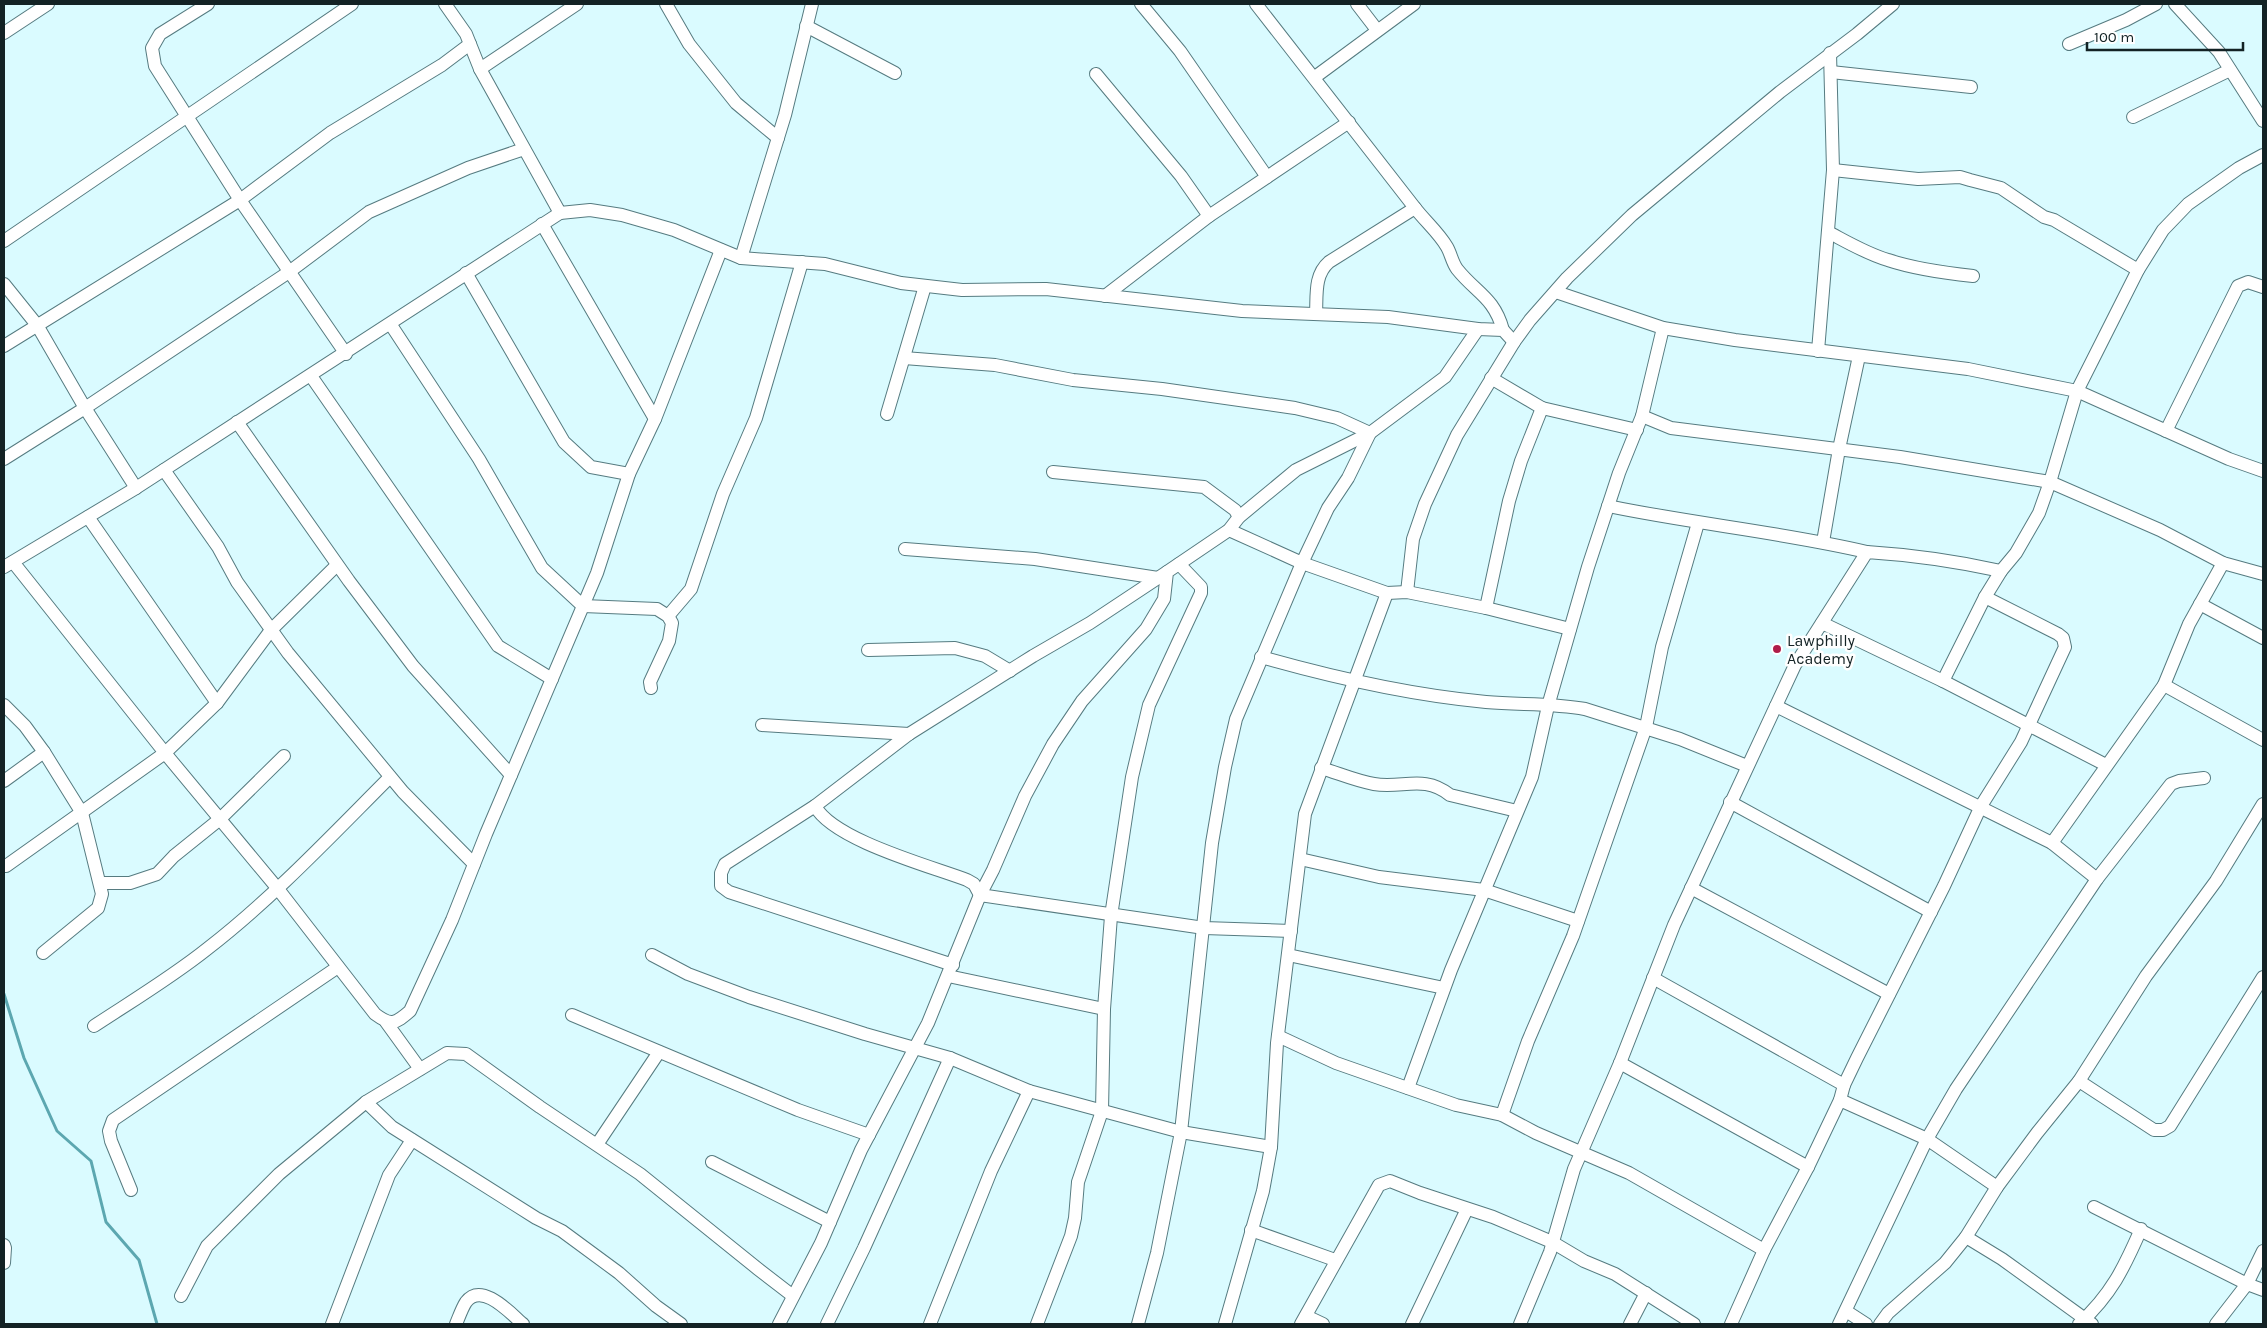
<svg xmlns="http://www.w3.org/2000/svg" width="2267" height="1328" font-family="Karla,sans-serif">
<style>
.lines{fill:none;stroke-linecap:round;stroke-linejoin:round}
.stream{stroke:#5ca7b0;stroke-width:3}
.street-casing{stroke:#567b80;stroke-width:14}
.street{stroke:#fff;stroke-width:12}
.poi-dot{fill:#af1d4a;stroke:#fff;stroke-width:2}
.labels{text-anchor:middle;dominant-baseline:central;stroke-width:5;stroke-linejoin:round;paint-order:stroke}
.poi-label{font-size:16px;fill:#132224;stroke:#fff;text-anchor:start}
</style>
<rect width="100%" height="100%" fill="#dafbff"/>
<g class="lines">
<path class="stream" d="M4,994L24,1058L57,1131L91,1161L106,1222L139,1260L157,1324"/>
<g class="street-casing">
<g id="street">
<path d="M208,4L160,34L152,48L155,66L240,200L346,354"/>
<path d="M445,4L466,34L480,69L560,213L590,210L622,215L674,230L741,258L825,264L901,283L962,290L1046,289L1242,311L1388,317L1478,329L1503,330L1514,342"/>
<path d="M666,4L689,44L736,103L778,138"/>
<path d="M1141,4L1180,51L1267,177"/>
<path d="M1256,4L1415,208C1425,221 1439,233 1447,247C1451,254 1452,262 1457,269C1476,293 1494,297 1503,330"/>
<path d="M1357,4L1377,30"/>
<path d="M2175,4L2219,52L2263,121"/>
<path d="M806,26L895,73"/>
<path d="M4,33L48,4"/>
<path d="M2069,44L2126,20L2156,4"/>
<path d="M480,69L577,4"/>
<path d="M1831,72L1971,87"/>
<path d="M1096,74L1181,176L1209,216"/>
<path d="M1315,77L1414,4"/>
<path d="M2133,117L2230,70"/>
<path d="M1833,170L1918,179L1960,177L1970,180L2001,188L2044,217L2054,220L2138,270"/>
<path d="M542,224L655,419"/>
<path d="M1828,232C1847,242 1867,254 1888,260C1915,269 1945,273 1973,276"/>
<path d="M4,241L352,4"/>
<path d="M741,258L785,115L812,4"/>
<path d="M466,273L564,442L591,467L629,474"/>
<path d="M4,284L37,325L85,408L136,488"/>
<path d="M1556,292L1663,328L1735,340L1968,369L2077,391L2229,459L2263,471"/>
<path d="M1105,296L1209,216L1349,122"/>
<path d="M1316,314C1317,295 1314,275 1329,262L1415,208"/>
<path d="M391,325L479,459L542,568L583,606L657,609L668,616L672,623L669,641L650,682L651,688"/>
<path d="M4,346L240,200L330,133L442,65L470,44"/>
<path d="M1818,351L1833,170L1830,53"/>
<path d="M904,358L995,365L1073,380L1162,389L1295,408L1337,418L1370,433L1348,478L1328,508L1302,563L1236,719L1225,767L1212,843L1181,1132L1157,1253L1138,1324"/>
<path d="M311,376L498,646L552,679"/>
<path d="M1491,378L1542,408"/>
<path d="M887,414L925,286"/>
<path d="M1642,416L1671,428L1900,457L2050,482L2160,530L2223,563L2263,574"/>
<path d="M237,422L349,581L413,666L511,775"/>
<path d="M2166,431L2238,286L2248,282L2263,287"/>
<path d="M4,459L85,408L289,272L369,212L468,168L524,149"/>
<path d="M164,470L218,547L237,582L288,653L403,792L474,864"/>
<path d="M1053,472L1204,487L1235,510L1239,517"/>
<path d="M1608,506C1694,524 1782,532 1867,552"/>
<path d="M88,517L217,703"/>
<path d="M1229,530L1302,563L1387,593L1407,592L1486,608L1570,629"/>
<path d="M1823,542L1839,449L1859,356"/>
<path d="M905,549L1035,559L1158,578"/>
<path d="M13,562L165,753L278,889L375,1014C391,1026 395,1024 410,1011L452,920L486,834L597,573L629,474L655,419L721,250"/>
<path d="M4,567L136,488L560,213"/>
<path d="M1407,592L1413,539L1425,504L1457,435L1514,342L1530,320L1567,278L1632,215L1780,92L1857,34L1893,4"/>
<path d="M2200,604L2263,638"/>
<path d="M1486,608L1509,501L1521,461L1542,408L1637,430"/>
<path d="M668,616L691,589L723,494L756,418L802,262"/>
<path d="M1822,623L1943,681L2106,765"/>
<path d="M868,650L955,648L985,656L1010,671"/>
<path d="M1261,657C1335,678 1410,695 1486,702C1519,705 1553,703 1585,709L1680,739L1747,766"/>
<path d="M1943,681L1985,597L2001,571"/>
<path d="M2164,685L2263,740"/>
<path d="M4,705L25,726L44,752L82,813L102,894L98,908L43,953"/>
<path d="M1776,706L2052,843L2097,879"/>
<path d="M762,725L909,734"/>
<path d="M1321,768C1338,773 1356,781 1374,784C1402,789 1424,774 1450,795L1517,811"/>
<path d="M4,781L44,752"/>
<path d="M1730,802L1931,912"/>
<path d="M815,806C833,840 930,866 967,880L974,884L980,895L1204,928L1291,931"/>
<path d="M2052,843L2164,685L2189,624L2223,563"/>
<path d="M1300,859L1379,877L1484,890L1578,921"/>
<path d="M6,866L165,753L217,703L271,630L337,565"/>
<path d="M100,883H130L157,874L174,856L220,819L284,756"/>
<path d="M1691,888L1889,994"/>
<path d="M652,955L688,974L749,997L865,1034L950,1058L1029,1091L1181,1132L1271,1147"/>
<path d="M1288,955L1444,988"/>
<path d="M953,965L729,892L721,886V873L725,864L815,806L909,734L1033,656L1090,623L1167,572"/>
<path d="M948,976L1104,1009"/>
<path d="M1653,978L1844,1085"/>
<path d="M572,1015L798,1110L869,1135"/>
<path d="M386,1022L420,1069"/>
<path d="M94,1026C132,1001 172,977 207,949C273,898 331,836 390,777"/>
<path d="M1278,1036L1336,1063L1456,1105L1502,1115L1536,1133L1629,1173L1764,1250"/>
<path d="M1620,1063L1808,1167"/>
<path d="M2079,1081L2154,1130H2163L2170,1126L2263,977"/>
<path d="M1408,1088L1451,970L1532,777L1548,706L1588,567L1619,473L1642,416L1663,328"/>
<path d="M1840,1100L1927,1139L1997,1187"/>
<path d="M366,1102L392,1127L536,1218L562,1231L619,1273L656,1306L681,1324"/>
<path d="M1502,1115L1528,1041L1573,936L1646,727L1662,647L1698,523"/>
<path d="M598,1143L659,1052"/>
<path d="M712,1162L830,1222"/>
<path d="M131,1190L111,1141L109,1131L113,1120L338,967"/>
<path d="M2094,1207L2247,1284L2263,1290"/>
<path d="M1251,1230L1335,1260"/>
<path d="M1966,1237L2002,1259L2092,1324"/>
<path d="M4,1245L5,1248L4,1263"/>
<path d="M181,1296L207,1246L279,1174L366,1102L447,1053L466,1054L540,1107L640,1174L758,1269L793,1296"/>
<path d="M1846,1311L1866,1324"/>
<path d="M1306,1316L1323,1324"/>
<path d="M332,1324L389,1175L412,1140"/>
<path d="M456,1324C459,1317 462,1308 466,1302C482,1281 511,1314 523,1324"/>
<path d="M779,1324L821,1243L861,1150L928,1023L980,895L993,870L1025,796L1053,744L1082,701L1146,629L1164,599L1167,572L1229,530L1239,517L1296,470L1370,433L1445,377L1478,329"/>
<path d="M827,1324L864,1248L950,1058"/>
<path d="M930,1324L991,1171L1029,1091"/>
<path d="M1037,1324L1071,1236L1075,1218L1078,1182L1102,1111L1104,1009L1111,916L1132,777L1149,705L1201,593V587L1179,564"/>
<path d="M1225,1324L1263,1191L1271,1147L1277,1043L1305,814L1387,593"/>
<path d="M1301,1324L1379,1185L1390,1181L1420,1193L1493,1217L1552,1242L1584,1261L1615,1274L1694,1324"/>
<path d="M1412,1324L1467,1209"/>
<path d="M1520,1324L1550,1252L1574,1169L1620,1063L1674,925L1795,665L1867,552C1913,555 1956,561 2001,571L2016,553L2039,513L2050,482L2077,391L2138,270L2163,230L2188,204L2239,168L2263,155"/>
<path d="M1630,1324L1646,1293"/>
<path d="M1731,1324L1764,1250L1808,1167L1840,1100L1844,1085L1857,1058L1944,886L1981,806L2021,742L2065,647L2063,638L2058,634L1985,597"/>
<path d="M1839,1324L1927,1139L1956,1089L2097,879L2171,784L2179,781L2204,778"/>
<path d="M1880,1324L1888,1313L1945,1263L1966,1237L1997,1187L2037,1133L2079,1081L2146,976L2216,881L2263,804"/>
<path d="M2079,1324C2111,1295 2124,1268 2141,1229"/>
<path d="M2216,1324L2247,1284L2263,1251"/>
</g>
</g>
<use href="#street" class="street"/>
</g>
<circle class="poi-dot" cx="1777" cy="649" r="5"/>
<g class="labels">
<g class="poi-label">
<text x="1787" y="640">Lawphilly<tspan x="1787" dy="18">Academy</tspan></text>
</g>
</g>
<rect width="2267" height="1328" fill="none" stroke="#132224" stroke-width="10"/>
<path d="M2087 42v8h156v-8" fill="none" stroke="#132224" stroke-width="2.5"/>
<text x="2094" y="42" font-size="15" fill="#132224" stroke="#ffffff" stroke-width="4" paint-order="stroke">100 m</text>
</svg>
